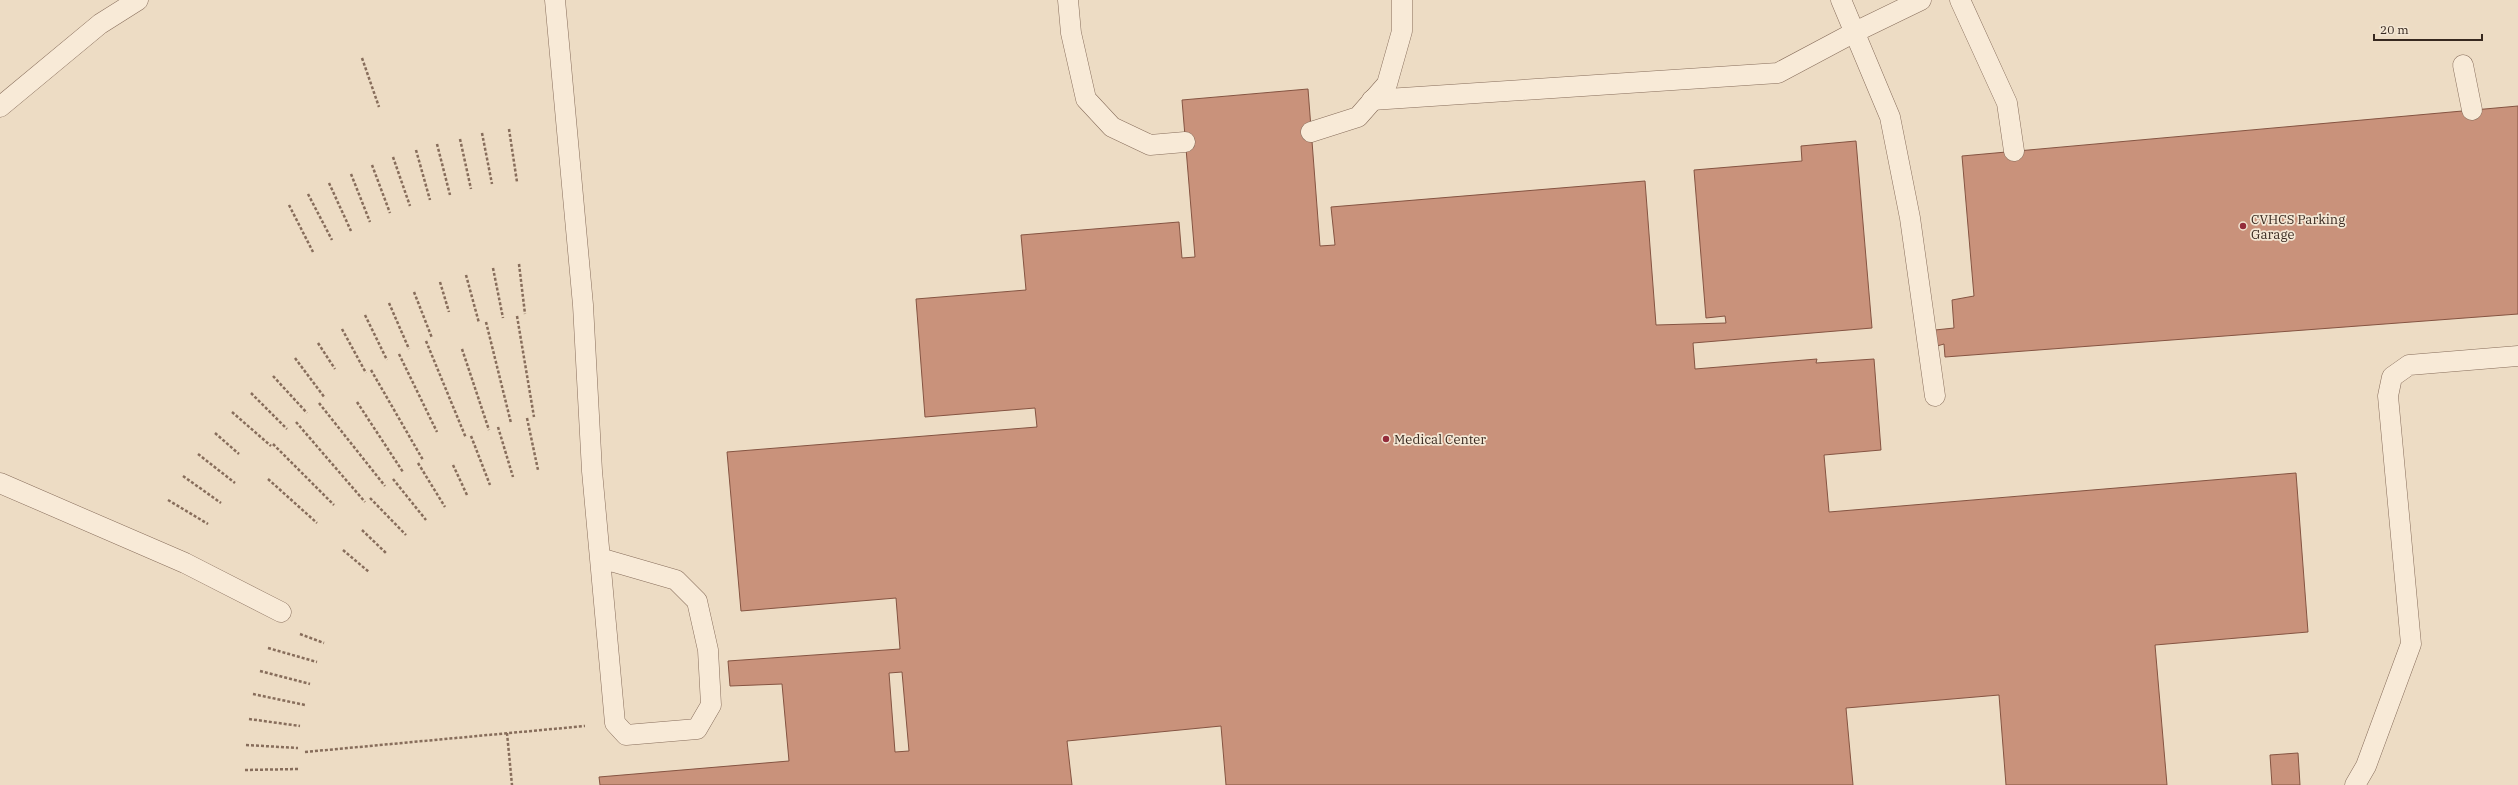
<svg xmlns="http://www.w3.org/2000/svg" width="2518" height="785" font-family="'IBM Plex Serif',serif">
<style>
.building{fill:#c9927b;stroke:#855442;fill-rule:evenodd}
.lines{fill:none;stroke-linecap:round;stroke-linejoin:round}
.service-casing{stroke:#876d5b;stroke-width:21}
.path{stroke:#876d5b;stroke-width:2.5;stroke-dasharray:3 2;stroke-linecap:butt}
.service{stroke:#f8ead7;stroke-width:20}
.poi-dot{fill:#942d3b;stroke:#f4e7d4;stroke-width:1.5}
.labels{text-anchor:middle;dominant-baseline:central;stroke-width:3.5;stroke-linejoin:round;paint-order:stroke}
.poi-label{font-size:13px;fill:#37281f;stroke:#f4e7d4;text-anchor:start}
</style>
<rect width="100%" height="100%" fill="#eddcc4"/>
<g class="building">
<path d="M1308,89L1320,246L1335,245L1331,207L1645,181L1656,325L1726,323L1725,316L1706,318L1694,170L1802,161L1801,146L1856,141L1872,328L1693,343L1695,369L1817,359L1816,363L1874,359L1881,450L1824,455L1829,512L2296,473L2308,632L2155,645L2167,785H2006L1999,695L1846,708L1853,785H1226L1221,726L1067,741L1072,785H600L599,777L789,761L782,684L730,686L728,661L900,649L896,598L741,611L727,452L1037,427L1035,408L925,417L916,299L1026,290L1021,235L1179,222L1182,258L1195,257L1182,100ZM902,672L909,751L895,752L889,673Z"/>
<path d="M2518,106V314L1945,357L1944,344L1937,346L1935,330L1954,328L1952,300L1974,296L1962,156Z"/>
<path d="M2298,753L2300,785H2272L2270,755Z"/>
</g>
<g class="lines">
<g class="service-casing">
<g id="service">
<path d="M555,0L583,305L592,471L615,723L626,735L697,729L711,705L708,650L697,601L676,580L600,558"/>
<path d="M1068,0L1071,33L1086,99L1112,127L1150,145L1185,142"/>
<path d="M1841,0L1890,117L1910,218L1935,396"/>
<path d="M1960,0L2007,103L2014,151"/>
<path d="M2463,65L2472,110"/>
<path d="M1372,100L1778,73L1855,32L1921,0"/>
<path d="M0,107L100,24L138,0"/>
<path d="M1311,132L1358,117L1387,84L1402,31V0"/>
<path d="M0,483L185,563L281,612"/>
<path d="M2355,785L2366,766L2411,644L2388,396L2392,377L2409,365L2518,356"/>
</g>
</g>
<g class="path">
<path d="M362,58L379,107"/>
<path d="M509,129L517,182"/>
<path d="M482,133L492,184"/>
<path d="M460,139L471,189"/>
<path d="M437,144L450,195"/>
<path d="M416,150L430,200"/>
<path d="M393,157L410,206"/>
<path d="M372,165L390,213"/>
<path d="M351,174L370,222"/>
<path d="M329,183L351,231"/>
<path d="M308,194L332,240"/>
<path d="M289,205L313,252"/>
<path d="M519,264L525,314"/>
<path d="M493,268L503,318"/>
<path d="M466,275L479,323"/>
<path d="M440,282L449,312"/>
<path d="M414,292L432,338"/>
<path d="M389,303L409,349"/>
<path d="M365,315L387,360"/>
<path d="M517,316L534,417"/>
<path d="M486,322L511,423"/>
<path d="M342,329L366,373"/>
<path d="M426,341L466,438"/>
<path d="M318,343L335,369"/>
<path d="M462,349L489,430"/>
<path d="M399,354L437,432"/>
<path d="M295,358L325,398"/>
<path d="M371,370L423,460"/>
<path d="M273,376L307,413"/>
<path d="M251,393L287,429"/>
<path d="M357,402L403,472"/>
<path d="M319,403L385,486"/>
<path d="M232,412L271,446"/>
<path d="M527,418L538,470"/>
<path d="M296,422L365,502"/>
<path d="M498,427L513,477"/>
<path d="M215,433L239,454"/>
<path d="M471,436L490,485"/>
<path d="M273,444L334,505"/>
<path d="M198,454L235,483"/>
<path d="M418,463L445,507"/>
<path d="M453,465L467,495"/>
<path d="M183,476L221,503"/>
<path d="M268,479L317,523"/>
<path d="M393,479L426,520"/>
<path d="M370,498L406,535"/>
<path d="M168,500L208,524"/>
<path d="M362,530L386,553"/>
<path d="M343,550L369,572"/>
<path d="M300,634L324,643"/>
<path d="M268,648L317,662"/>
<path d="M260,671L310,684"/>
<path d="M253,694L305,705"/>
<path d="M249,719L300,726"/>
<path d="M507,733L512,785"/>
<path d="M246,745L298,748"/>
<path d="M305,752L585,726"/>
<path d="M245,770L298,769"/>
</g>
<use href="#service" class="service"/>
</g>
<g class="poi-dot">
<circle cx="2243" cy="226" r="4"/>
<circle cx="1386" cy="439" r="4"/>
</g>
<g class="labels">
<g class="poi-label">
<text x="2251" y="219">CVHCS Parking<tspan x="2251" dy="15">Garage</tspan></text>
<text x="1394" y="439">Medical Center</text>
</g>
</g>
<path d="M2374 34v6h108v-6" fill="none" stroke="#37281f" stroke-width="2"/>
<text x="2380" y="34" font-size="12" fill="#37281f" stroke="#f4e7d4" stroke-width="3" paint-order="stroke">20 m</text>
</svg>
